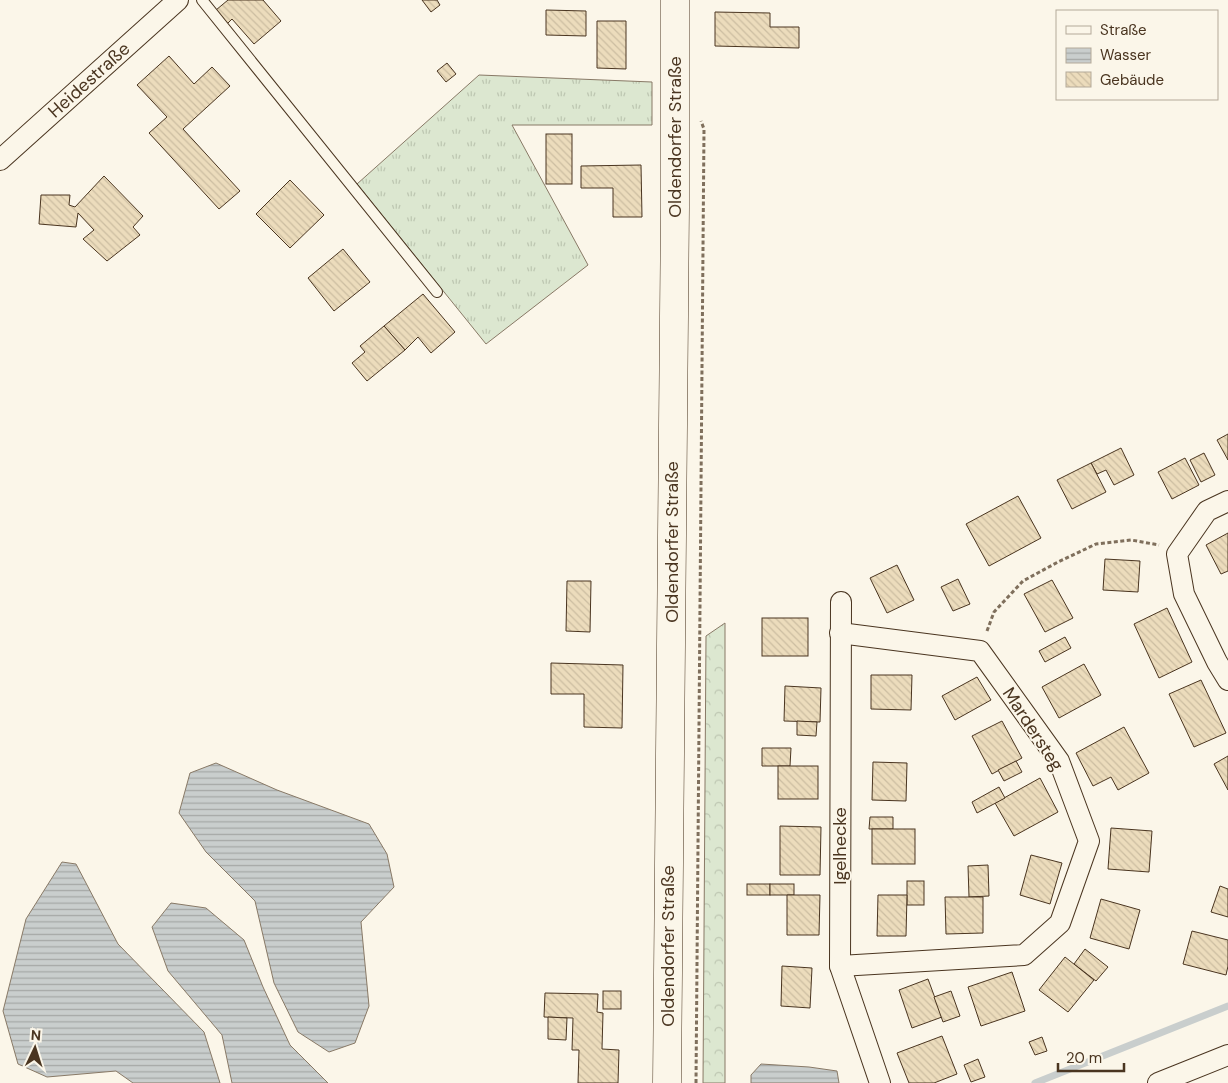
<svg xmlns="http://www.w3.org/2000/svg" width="1228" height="1083" font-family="'DM Sans',sans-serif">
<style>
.grass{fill:url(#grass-tufts);stroke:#887966}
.forest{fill:url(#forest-crowns);stroke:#887966}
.water{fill:url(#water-rules);stroke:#887966}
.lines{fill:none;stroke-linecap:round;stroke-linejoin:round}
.stream{stroke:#c9cecd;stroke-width:7}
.building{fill:url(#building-back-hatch);stroke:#4a3520}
.service-casing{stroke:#4a3520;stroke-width:12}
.minor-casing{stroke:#4a3520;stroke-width:22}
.secondary-casing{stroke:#4a3520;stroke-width:29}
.path{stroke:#7f6f5c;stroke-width:3;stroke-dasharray:4 2.5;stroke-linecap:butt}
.service{stroke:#fbf6e9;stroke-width:10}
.minor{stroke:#fbf6e9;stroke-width:20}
.secondary{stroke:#fbf6e9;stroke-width:28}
.labels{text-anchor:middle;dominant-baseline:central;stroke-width:4;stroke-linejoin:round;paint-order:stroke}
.street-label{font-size:18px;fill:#4a3520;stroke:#fbf6e9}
</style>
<defs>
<pattern id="grass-tufts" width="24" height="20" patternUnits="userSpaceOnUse" patternTransform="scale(1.25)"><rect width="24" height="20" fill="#dce7d0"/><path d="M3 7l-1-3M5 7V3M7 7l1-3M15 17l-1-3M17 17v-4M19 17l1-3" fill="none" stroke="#bec7b2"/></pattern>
<pattern id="forest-crowns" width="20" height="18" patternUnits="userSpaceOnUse" patternTransform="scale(1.25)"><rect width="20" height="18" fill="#dce7d0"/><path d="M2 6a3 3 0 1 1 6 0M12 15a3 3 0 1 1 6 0" fill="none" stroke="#bec7b2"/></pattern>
<pattern id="water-rules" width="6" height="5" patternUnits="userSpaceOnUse" patternTransform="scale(1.25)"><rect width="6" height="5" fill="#c9cecd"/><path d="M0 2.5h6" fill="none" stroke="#a5a8a6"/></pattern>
<pattern id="building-back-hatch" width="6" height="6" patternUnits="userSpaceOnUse" patternTransform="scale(1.25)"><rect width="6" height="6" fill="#ecdcbc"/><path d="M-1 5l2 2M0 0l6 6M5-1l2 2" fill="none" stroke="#ccbda1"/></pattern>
</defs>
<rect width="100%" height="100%" fill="#fbf6e9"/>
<path class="grass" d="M479,75L652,82V125H512L588,265L486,344L357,184Z"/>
<path class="forest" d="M725,623V1083H703L706,636Z"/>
<g class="water">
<path d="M216,763L277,790L369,824L387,854L394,887L361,922L369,1006L355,1043L329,1052L298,1032L274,983L255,901L206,852L179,813L190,773Z"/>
<path d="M62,862L76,864L118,944L204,1032L220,1083H133L116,1071L47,1077L18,1064L3,1011L26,919Z"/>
<path d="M171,903L206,908L244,940L263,987L290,1045L328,1083H232L222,1035L168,971L152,927Z"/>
<path d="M761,1064L809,1067L837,1071L839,1083H751V1075Z"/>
</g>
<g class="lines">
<path class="stream" d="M1035,1083L1228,1006"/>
</g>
<g class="building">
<path d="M228,0H263L281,21L254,44L232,19L227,24L216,10Z"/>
<path d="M422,0H437L440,5L431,12Z"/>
<path d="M546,10L586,11V36L546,35Z"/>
<path d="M715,12L770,13V27H799V48L715,46Z"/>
<path d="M597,21H626V69L597,68Z"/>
<path d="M169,56L194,84L212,67L230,86L183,129L240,191L219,209L149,133L167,117L137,85Z"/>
<path d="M447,63L456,74L446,82L437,71Z"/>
<rect x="546" y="134" width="26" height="50"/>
<path d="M641,165L642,217H613V188H581V166Z"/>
<path d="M104,176L143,216L133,227L140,235L107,261L83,239L94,230L78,213L76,227L39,224L41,195H70L69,205L75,207Z"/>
<path d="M290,180L324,215L290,248L256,214Z"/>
<path d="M343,249L370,282L334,311L308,278Z"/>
<path d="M423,294L455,332L431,353L418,337L405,350L384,326Z"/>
<path d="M384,326L405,350L367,381L352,363L365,352L360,346Z"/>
<path d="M1228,434V460L1217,440Z"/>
<path d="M1121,448L1134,475L1114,485L1106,470L1097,474L1091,463Z"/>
<path d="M1204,453L1215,475L1201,482L1190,460Z"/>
<path d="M1185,458L1199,485L1172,499L1158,472Z"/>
<path d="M1091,463L1106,492L1072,509L1057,480Z"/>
<path d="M1018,496L1041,538L989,566L966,524Z"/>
<path d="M1228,533V571L1221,574L1206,545Z"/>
<path d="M1105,559L1140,561L1138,592L1103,590Z"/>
<path d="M897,565L914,600L887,613L870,578Z"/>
<path d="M958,579L970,604L953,611L941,587Z"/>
<path d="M1052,580L1073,618L1045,632L1024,594Z"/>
<path d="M567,581H591L590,632L566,631Z"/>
<path d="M1167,608L1192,662L1159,678L1134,624Z"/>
<rect x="762" y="618" width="46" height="38"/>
<path d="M1065,637L1071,648L1045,662L1039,651Z"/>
<path d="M551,663L623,665L622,728L584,727V694H551Z"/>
<path d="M1084,664L1101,695L1059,718L1042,687Z"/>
<path d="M871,675H912L911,710L871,709Z"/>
<path d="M977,677L991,700L955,720L942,696Z"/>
<path d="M1201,680L1226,733L1194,747L1169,694Z"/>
<path d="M785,686L821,688L820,722L784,721Z"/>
<path d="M797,721L817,722L816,736L797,735Z"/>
<path d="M1002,721L1022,758L992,774L972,736Z"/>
<path d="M1124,727L1149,773L1118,790L1111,777L1093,786L1076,753Z"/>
<path d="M762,748H791L790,766H762Z"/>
<path d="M1228,756V790L1214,764Z"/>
<path d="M1016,761L1022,772L1004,781L998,770Z"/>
<path d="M873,762L907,763L906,801L872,800Z"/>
<rect x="778" y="766" width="40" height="33"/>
<path d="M1040,778L1058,812L1014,836L995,803Z"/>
<path d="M999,787L1005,798L977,813L972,802Z"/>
<path d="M870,817H893V829H869Z"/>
<path d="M780,826L821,827L820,875H780Z"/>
<path d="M1111,828L1152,831L1149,872L1108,869Z"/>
<rect x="872" y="829" width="43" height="35"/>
<path d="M1031,855L1062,863L1050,904L1020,895Z"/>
<path d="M988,865L989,896L969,897L968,866Z"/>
<rect x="907" y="881" width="17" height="24"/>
<rect x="747" y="884" width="23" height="11"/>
<rect x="770" y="884" width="24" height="11"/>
<path d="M1220,886L1228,889V917L1211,912Z"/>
<path d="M787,895H820L819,935H787Z"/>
<path d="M878,895H907L906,936H877Z"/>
<path d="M945,897H983V933L946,934Z"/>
<path d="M1101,899L1140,910L1129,949L1090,938Z"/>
<path d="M1192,931L1228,940V966L1226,975L1183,964Z"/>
<path d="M1085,949L1108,967L1096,981L1074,964Z"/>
<path d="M1065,957L1094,980L1068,1012L1039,990Z"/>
<path d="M782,966L812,968L810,1008L781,1006Z"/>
<path d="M1012,972L1025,1011L981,1026L968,987Z"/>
<path d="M928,979L942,1017L912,1028L899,990Z"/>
<rect x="603" y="991" width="18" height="18"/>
<path d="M951,991L960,1016L943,1022L934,997Z"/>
<path d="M545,993L598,994L597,1012L603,1013L602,1049L619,1050L618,1083H578L579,1050H572L573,1018L544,1017Z"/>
<path d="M548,1017L567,1018L566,1040L548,1039Z"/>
<path d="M942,1036L957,1074L934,1083H909L897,1053Z"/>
<path d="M1042,1037L1047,1051L1035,1055L1029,1042Z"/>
<path d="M978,1059L985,1077L971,1082L964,1065Z"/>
</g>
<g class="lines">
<g class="service-casing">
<path id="service" d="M202,0L437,292"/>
</g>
<g class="minor-casing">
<g id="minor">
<path d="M0,160L178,0"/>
<path d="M1228,501L1207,511L1177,554L1184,594L1217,662L1228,680"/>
<path d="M841,602L840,966L880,1083"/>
<path d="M840,633L980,651L1059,761L1089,841L1060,923L1024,955L840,966"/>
<path d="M1158,1083L1228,1055"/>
</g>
</g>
<g class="secondary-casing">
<path id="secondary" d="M667,1083L675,207V0"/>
</g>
<g class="path">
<path d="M987,631L994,612L1023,581L1058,562L1096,544L1131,540L1159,545"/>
<path d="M696,1083L704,129L701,121"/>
</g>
<use href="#service" class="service"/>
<use href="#minor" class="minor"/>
<use href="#secondary" class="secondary"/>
</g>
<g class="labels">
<g class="street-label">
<text transform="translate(89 80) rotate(-42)">Heidestraße</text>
<text transform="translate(675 137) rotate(-90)">Oldendorfer Straße</text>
<text transform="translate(672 542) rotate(-90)">Oldendorfer Straße</text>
<text transform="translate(1033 729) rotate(57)">Mardersteg</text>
<text transform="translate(840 846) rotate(-90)">Igelhecke</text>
<text transform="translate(668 946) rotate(-90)">Oldendorfer Straße</text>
</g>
</g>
<rect x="1056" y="10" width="162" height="90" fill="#fbf6e9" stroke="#b4a999"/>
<rect x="1066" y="26" width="25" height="8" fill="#fbf6e9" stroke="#b4a999"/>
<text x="1100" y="35" font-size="15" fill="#4a3520">Straße</text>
<rect x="1066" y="48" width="25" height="15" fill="url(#water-rules)" stroke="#b4a999"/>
<text x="1100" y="60" font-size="15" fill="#4a3520">Wasser</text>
<rect x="1066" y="72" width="25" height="15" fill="url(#building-back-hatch)" stroke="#b4a999"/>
<text x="1100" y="85" font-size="15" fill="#4a3520">Gebäude</text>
<g transform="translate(35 1048) rotate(4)" stroke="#fbf6e9" stroke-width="4" paint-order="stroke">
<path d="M0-4L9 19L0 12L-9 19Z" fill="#4a3520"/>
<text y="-8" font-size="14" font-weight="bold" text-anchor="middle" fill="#4a3520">N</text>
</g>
<path d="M1058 1063v8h66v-8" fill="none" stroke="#4a3520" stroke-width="2.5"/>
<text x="1066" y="1063" font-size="15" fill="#4a3520" stroke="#fbf6e9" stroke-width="4" paint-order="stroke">20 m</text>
</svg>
